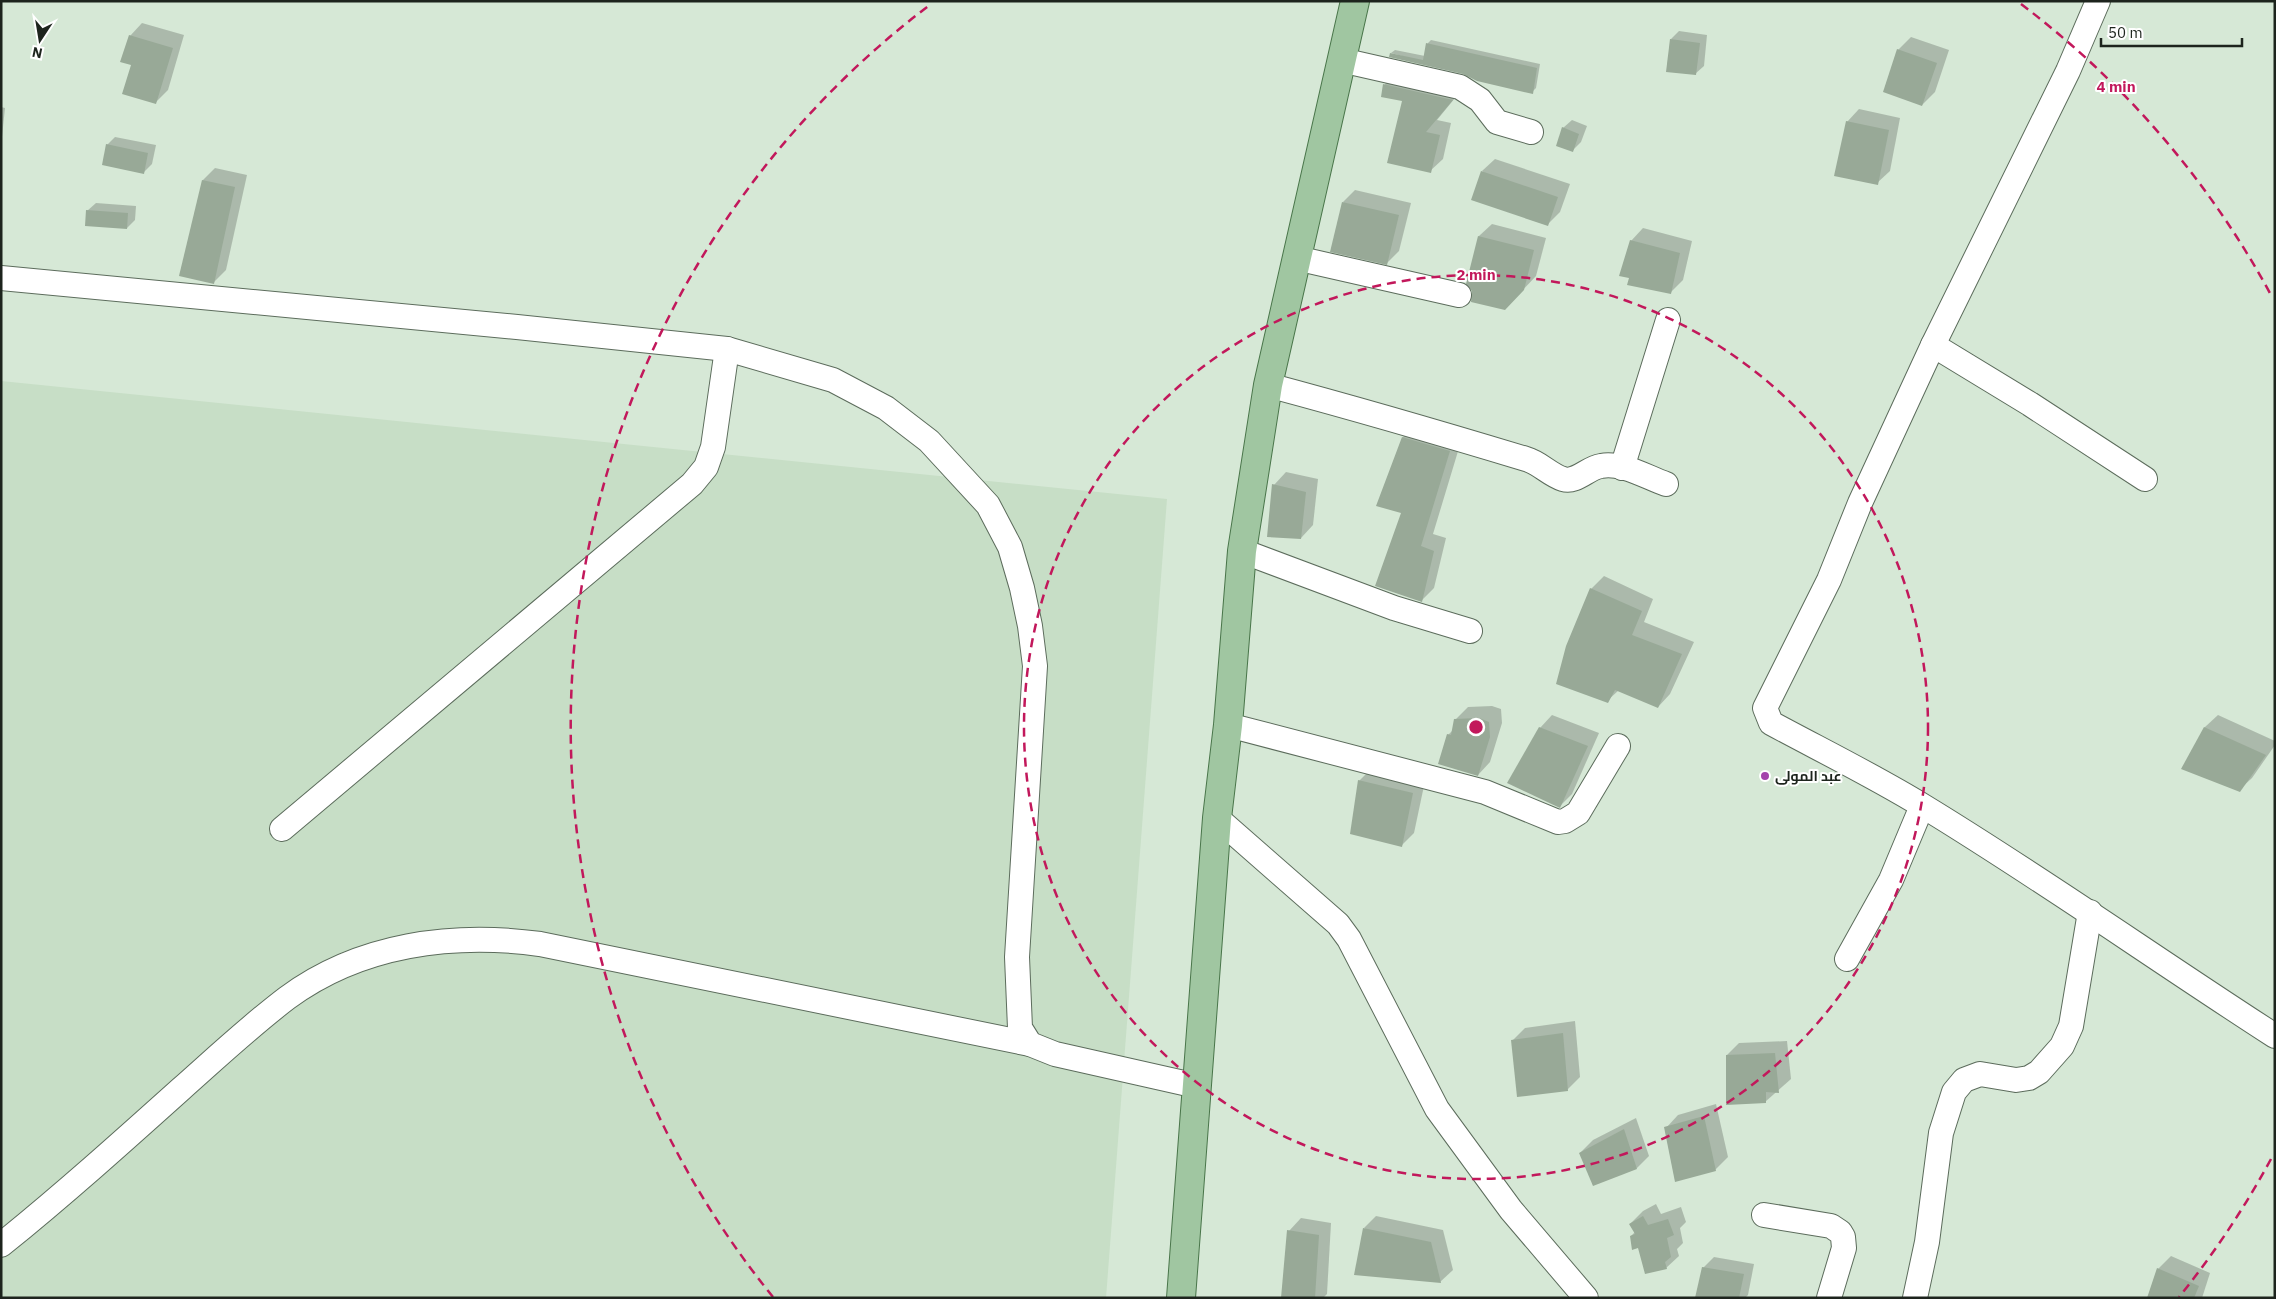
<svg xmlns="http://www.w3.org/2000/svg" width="2276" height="1299" font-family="'IBM Plex Sans',Cairo,sans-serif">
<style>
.built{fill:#c7dec6}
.shadow{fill:#0003}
.building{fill:#98a997}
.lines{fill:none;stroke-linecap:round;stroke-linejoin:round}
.minor-casing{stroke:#5c6c5c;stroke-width:26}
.major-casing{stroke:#49754a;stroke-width:30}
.minor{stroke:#fff;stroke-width:24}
.major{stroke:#a0c6a1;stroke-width:28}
.ring{fill:none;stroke:#c2185b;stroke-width:2.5;stroke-dasharray:9 6}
.poi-dot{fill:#a343ab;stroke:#fff;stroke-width:2}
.labels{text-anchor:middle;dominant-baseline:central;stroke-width:4;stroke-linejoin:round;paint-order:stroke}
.poi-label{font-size:14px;font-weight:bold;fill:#1d241d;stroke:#fff;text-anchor:start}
.centre{fill:#c2185b;stroke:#fff;stroke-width:2.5}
.ring-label{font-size:15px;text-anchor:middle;font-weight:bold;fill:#c2185b;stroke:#fff;stroke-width:4;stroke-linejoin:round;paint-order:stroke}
</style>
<rect width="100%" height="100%" fill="#d6e8d6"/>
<path class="built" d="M1,381L1167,499L1106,1298H1Z"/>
<g class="shadow">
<path d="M142,23L184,35L168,90L155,103L132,64L130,36Z"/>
<path d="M1679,31L1707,35L1704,66L1695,74L1671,39Z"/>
<path d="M1911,37L1949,50L1935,92L1922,105L1898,50Z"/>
<path d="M1431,40L1540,64L1536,88L1532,92L1391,53L1395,50L1425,56L1428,43Z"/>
<path d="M1397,72L1464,87L1437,120L1451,123L1443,159L1430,171L1403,100L1382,96L1385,84Z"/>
<path d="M1,107L5,108L1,146Z"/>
<path d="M1859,109L1900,118L1890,171L1877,183L1847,122Z"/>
<path d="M1572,120L1587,126L1581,142L1573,150L1563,128Z"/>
<path d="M115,137L156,145L152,164L144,172L107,145Z"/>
<path d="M1495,159L1570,184L1560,212L1548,224L1482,171Z"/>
<path d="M215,168L247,175L226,270L214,282L203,180Z"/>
<path d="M1355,190L1411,203L1399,251L1387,263L1343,202Z"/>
<path d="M96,203L136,206L135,220L127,228L87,211Z"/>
<path d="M1492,224L1546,238L1536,276L1517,296L1474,291L1467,283L1479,236Z"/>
<path d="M1643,228L1692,241L1683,280L1671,292L1630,277L1631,241Z"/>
<path d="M1415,425L1462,438L1433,534L1446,538L1434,588L1421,601L1402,512L1403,437Z"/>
<path d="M1286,472L1318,479L1313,525L1301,538L1274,485Z"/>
<path d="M1604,576L1653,599L1644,622L1694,642L1670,694L1658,707L1619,690L1607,701L1591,589Z"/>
<path d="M1492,706L1501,709L1502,723L1490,762L1478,775L1448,735L1453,730L1455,720L1468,707Z"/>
<path d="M1552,715L1599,733L1572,794L1560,806L1540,728Z"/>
<path d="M2218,715L2275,741V745L2252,778L2239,790L2183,769L2205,727Z"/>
<path d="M1372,768L1425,781L1414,833L1402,845L1359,781Z"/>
<path d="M1575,1021L1580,1077L1567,1090L1512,1041L1525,1028Z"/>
<path d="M1787,1041L1791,1079L1765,1102L1727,1055L1739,1043Z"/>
<path d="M1716,1104L1728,1157L1715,1170L1666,1128L1678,1115Z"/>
<path d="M1636,1118L1649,1156L1637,1168L1580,1153L1593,1140Z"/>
<path d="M1656,1204L1661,1214L1681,1207L1686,1222L1680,1228L1683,1243L1677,1249L1679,1256L1666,1268L1639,1247L1631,1236L1635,1232L1630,1224L1643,1211Z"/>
<path d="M1376,1216L1443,1230L1453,1270L1440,1282L1364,1228Z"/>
<path d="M1301,1218L1331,1223L1327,1294L1323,1298H1282L1289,1231Z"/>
<path d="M2171,1256L2210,1273L2202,1298H2149L2158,1269Z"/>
<path d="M1714,1257L1754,1264L1748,1295L1745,1298H1696L1703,1268Z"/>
</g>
<g class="building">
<path d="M129,35L173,48L156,104L122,94L131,65L120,62Z"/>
<path d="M1670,39L1700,43L1696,75L1666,72Z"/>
<path d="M1426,43L1537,68L1533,94L1477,81L1463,74L1389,57L1390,53L1423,60Z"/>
<path d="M1897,49L1937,63L1922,106L1883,92Z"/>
<path d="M1383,84L1453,100L1426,132L1440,135L1431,173L1387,163L1402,101L1381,97Z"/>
<path d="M1846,121L1889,130L1878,185L1834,176Z"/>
<path d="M1562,127L1579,134L1573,152L1556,146Z"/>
<path d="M106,144L148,153L144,174L102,165Z"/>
<path d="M1481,171L1558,197L1548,226L1471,200Z"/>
<path d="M202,180L235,187L214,284L179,276Z"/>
<path d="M1342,202L1399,215L1387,265L1330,252Z"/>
<path d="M86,210L128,213L127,229L85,226Z"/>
<path d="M1478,236L1534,250L1524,290L1505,310L1471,302L1472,291L1466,284Z"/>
<path d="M1630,240L1680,253L1671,294L1627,285L1629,278L1619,276Z"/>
<path d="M1402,437L1450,451L1421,546L1434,551L1422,602L1375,586L1401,513L1376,506Z"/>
<path d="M1272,484L1306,492L1301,539L1267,537Z"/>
<path d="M1590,588L1642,611L1632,635L1682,654L1658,708L1615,690L1608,703L1556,684L1566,646Z"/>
<path d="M1479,718L1489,722L1490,737L1478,776L1438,764L1447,734L1451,735L1454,719Z"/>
<path d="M1539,727L1588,746L1560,808L1507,783Z"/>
<path d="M2204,727L2266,755L2240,792L2181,769Z"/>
<path d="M1358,780L1413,793L1402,847L1350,834Z"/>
<path d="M1563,1033L1568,1091L1517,1097L1511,1040Z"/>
<path d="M1775,1053L1779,1093L1766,1092V1103L1726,1105V1055Z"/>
<path d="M1704,1116L1716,1171L1675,1182L1664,1127Z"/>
<path d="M1624,1129L1637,1169L1593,1186L1579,1153Z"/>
<path d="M1643,1216L1648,1225L1668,1219L1674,1235L1667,1238L1671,1257L1665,1262L1667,1269L1645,1274L1638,1248L1632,1250L1630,1236L1635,1234L1629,1224Z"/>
<path d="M1363,1228L1431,1242L1441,1283L1354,1275Z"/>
<path d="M1287,1230L1319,1235L1315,1298H1281Z"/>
<path d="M1702,1267L1744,1274L1739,1298H1695Z"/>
<path d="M2157,1268L2199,1286L2194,1298H2147Z"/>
</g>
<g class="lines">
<g class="minor-casing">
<g id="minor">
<path d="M2098,1L2068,71L1933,345L1860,503L1829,580L1765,708L1771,723C1821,750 1874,776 1923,806C2043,879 2157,960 2275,1036"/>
<path d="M1341,60L1460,87L1480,100L1497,122L1531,132"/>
<path d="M1296,258L1459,295"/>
<path d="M1,278L517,327L727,349L833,380L886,408L929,441L988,505L1010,547L1022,588L1030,626L1035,666L1017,957L1020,1028L1030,1044L1055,1054L1197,1086"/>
<path d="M1933,345L2030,404L2145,479"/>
<path d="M1268,385C1354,408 1440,433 1526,459C1540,463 1550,475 1563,479C1577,483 1587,468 1601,466C1622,462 1646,477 1666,484"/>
<path d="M1622,468L1668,320"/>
<path d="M1242,551L1394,608L1470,631"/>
<path d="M1228,725L1485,792L1558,822L1565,821L1578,813L1618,746"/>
<path d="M1217,818L1338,924L1349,939L1437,1109L1511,1210L1586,1298"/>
<path d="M282,829L692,484L706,467L713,447L727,349"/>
<path d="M1847,959L1891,880L1922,806"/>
<path d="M1764,1215L1831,1226L1840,1232L1843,1237L1844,1248L1829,1298"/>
<path d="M1,1245C63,1195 122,1142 181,1089C216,1058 250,1026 287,998C360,944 453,932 540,944L1030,1044"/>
<path d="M1915,1298L1927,1242L1941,1133L1954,1092L1964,1080L1980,1074L2016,1080L2029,1078L2039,1072L2062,1046L2071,1026L2090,912"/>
</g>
</g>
<g class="major-casing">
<path id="major" d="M1181,1298L1217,818L1228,725L1242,551L1268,385L1355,1"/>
</g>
<use href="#minor" class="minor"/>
<use href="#major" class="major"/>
</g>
<g class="ring">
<circle cx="1476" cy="727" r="452"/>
<path d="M2271 1159A905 905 0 0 1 2179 1297M773 1297A905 905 0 0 1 931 4M2021 4A905 905 0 0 1 2271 295"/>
</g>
<circle class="poi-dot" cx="1765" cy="776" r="5"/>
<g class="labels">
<g class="poi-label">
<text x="1775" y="776">عبد المولى</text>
</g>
</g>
<circle cx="1476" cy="727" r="8" class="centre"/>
<g class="ring-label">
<text x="2116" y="92">4 min</text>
<text x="1476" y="280">2 min</text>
</g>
<rect width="2276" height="1299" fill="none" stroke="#1d241d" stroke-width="5"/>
<g transform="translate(40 40) rotate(192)" stroke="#ffffff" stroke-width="4" paint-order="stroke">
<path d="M0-4L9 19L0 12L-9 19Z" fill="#1d241d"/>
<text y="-8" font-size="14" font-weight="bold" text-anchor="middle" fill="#1d241d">N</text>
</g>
<path d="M2101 38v8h141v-8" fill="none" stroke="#1d241d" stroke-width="2.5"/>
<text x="2108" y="38" font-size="15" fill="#1d241d" stroke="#ffffff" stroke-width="4" paint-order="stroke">50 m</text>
</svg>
